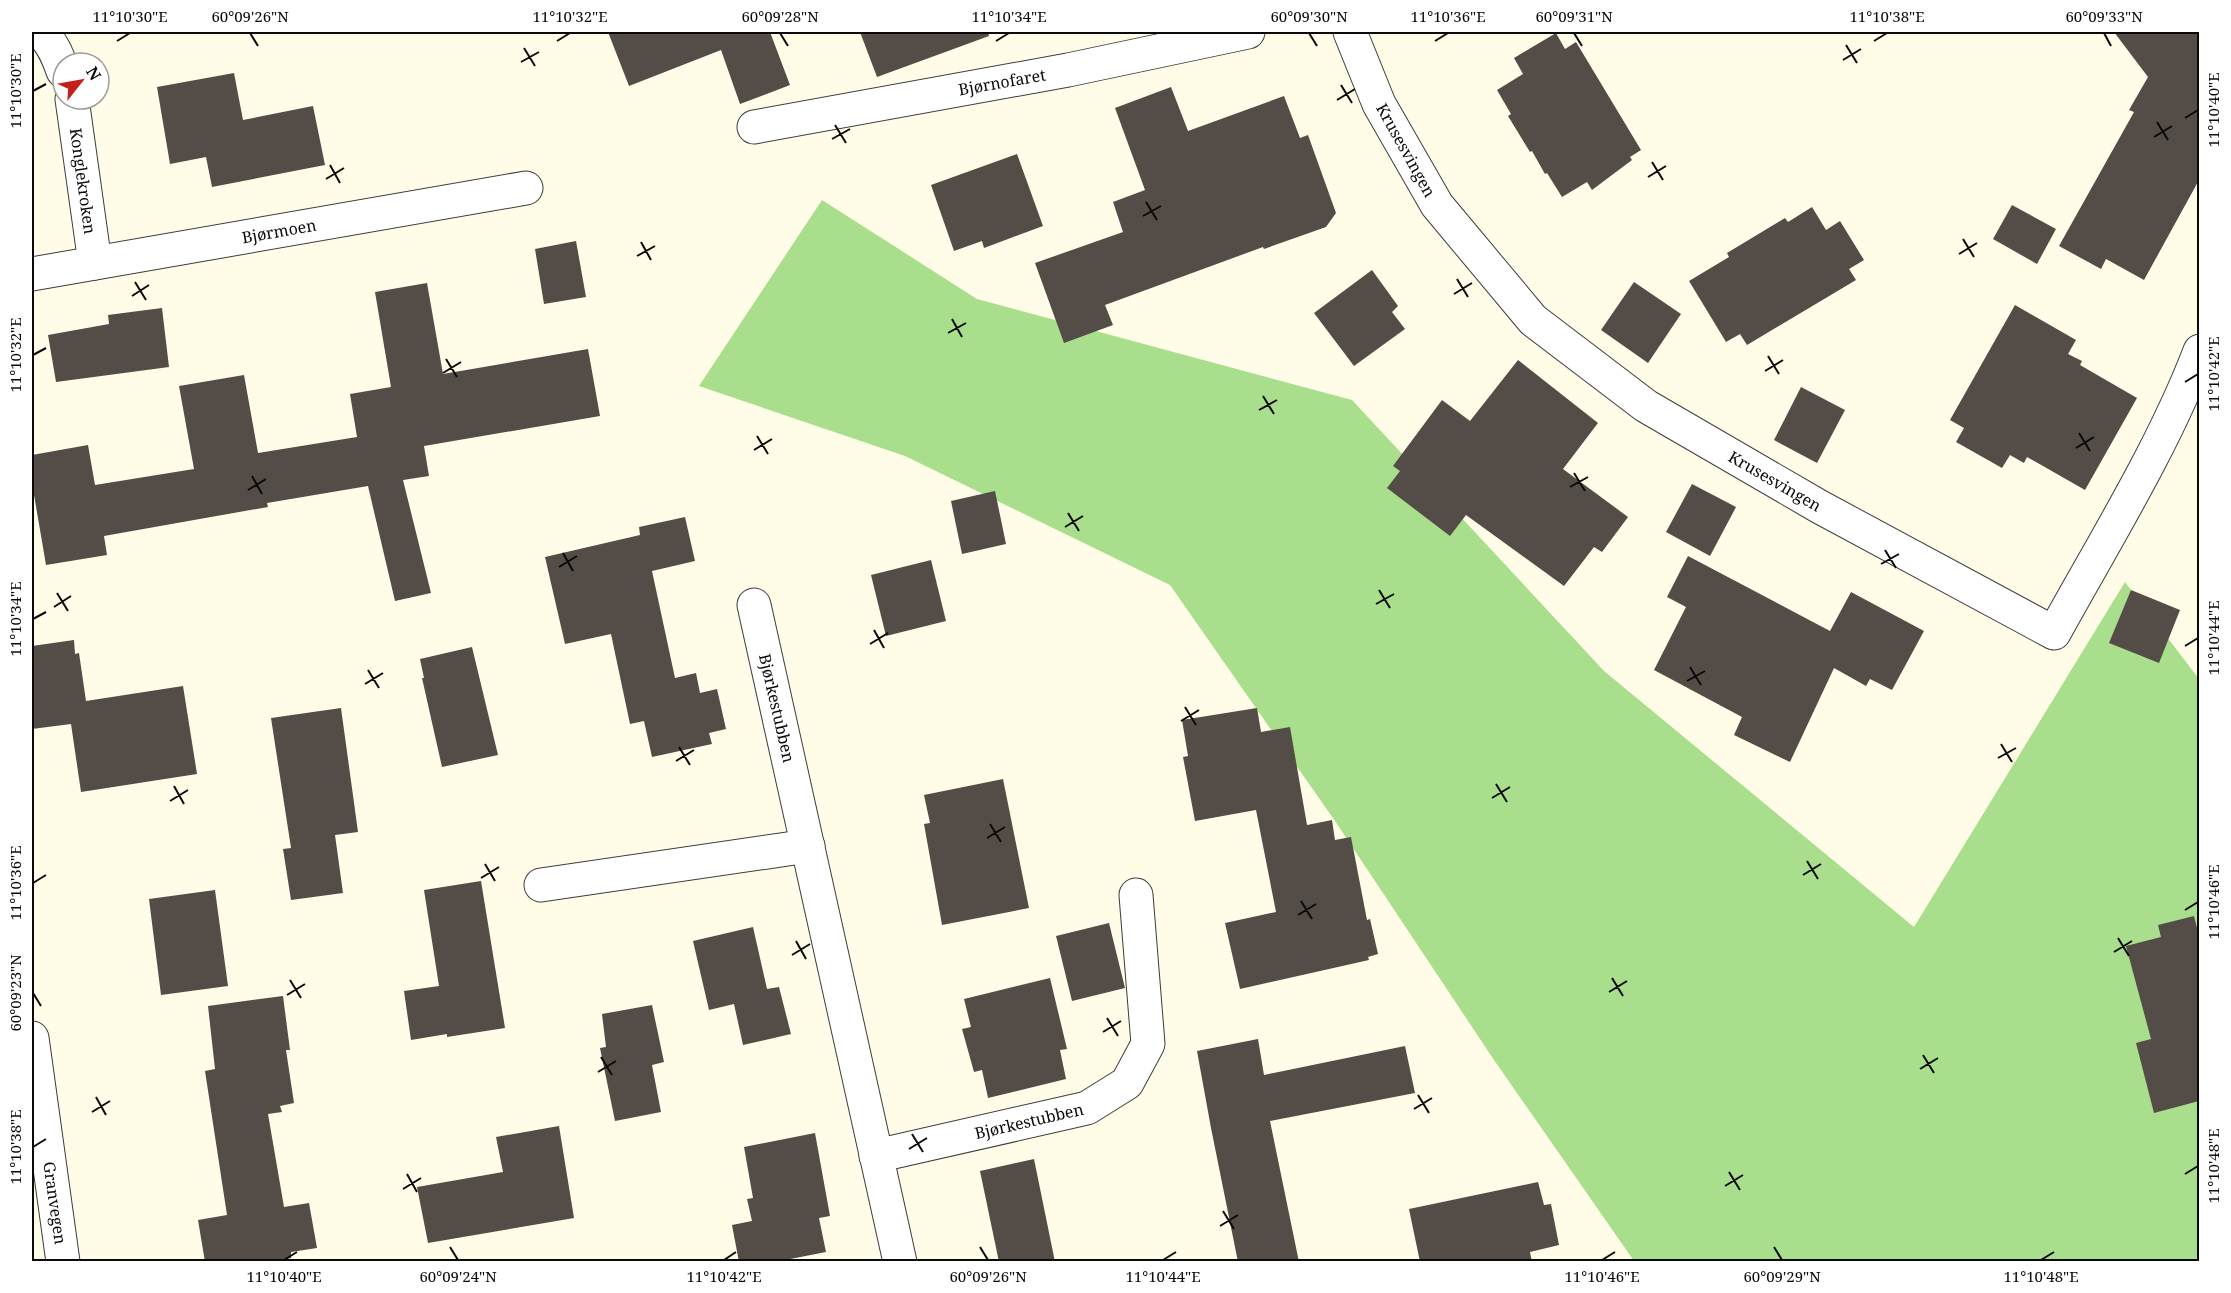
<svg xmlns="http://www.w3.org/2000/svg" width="2231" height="1293" font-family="'Noto Serif',serif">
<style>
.forest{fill:#a9de8c}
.building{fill:#544c46}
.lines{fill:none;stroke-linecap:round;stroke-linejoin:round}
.minor-casing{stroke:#3d3d3d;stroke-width:35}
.minor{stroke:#fff;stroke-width:33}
.ticks{fill:none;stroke:#0a0a0a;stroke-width:2}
.labels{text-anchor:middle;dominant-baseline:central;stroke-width:6;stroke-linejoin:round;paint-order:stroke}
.street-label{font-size:16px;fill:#0a0a0a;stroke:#fff}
.neatline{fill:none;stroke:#0a0a0a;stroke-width:2}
.ticks-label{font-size:15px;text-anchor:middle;fill:#0a0a0a}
</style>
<rect width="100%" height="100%" fill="#fffde7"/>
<path class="forest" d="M822,200L977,299L1352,400L1604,671L1914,927L2125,582L2199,679V1261H1634L1494,1060L1335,821L1170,585L905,456L699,386Z"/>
<g class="building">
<path d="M608,32H770L790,85L740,104L721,50L629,86Z"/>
<path d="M860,32H988L989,36L877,77Z"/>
<path d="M2114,32H2199V180L2144,280L2106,259L2101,269L2059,246L2134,112L2129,110L2148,77Z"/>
<path d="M1556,33L1565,49L1576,42L1641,150L1630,157L1632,160L1592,190L1587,182L1562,197L1547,173L1545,174L1532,151L1530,152L1508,116L1511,114L1497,90L1523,74L1514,58Z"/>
<path d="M234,73L243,120L313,106L325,165L212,187L206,157L170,164L157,87Z"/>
<path d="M1171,87L1188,131L1284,96L1300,138L1308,135L1336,213L1326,227L1264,249L1263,247L1105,305L1113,325L1064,343L1035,263L1123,232L1113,202L1145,190L1115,108Z"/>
<path d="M1017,154L1043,226L984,248L982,241L954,251L931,185Z"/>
<path d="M2012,205L2056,229L2037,264L1993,239Z"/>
<path d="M1812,207L1826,230L1840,221L1864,260L1849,269L1856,280L1747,345L1740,334L1726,342L1689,281L1729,257L1727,253L1785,218L1788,222Z"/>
<path d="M576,241L586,297L544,304L535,249Z"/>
<path d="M1372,270L1398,306L1392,312L1405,329L1354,366L1314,313Z"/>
<path d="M1634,282L1681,314L1648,363L1601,330Z"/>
<path d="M427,283L443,374L588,349L600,416L424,446L429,476L403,480L431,593L395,601L368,486L267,503L268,507L104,536L107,555L46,565L32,483V455L88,445L95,485L194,469L179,386L244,375L258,453L357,437L350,394L391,387L375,292Z"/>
<path d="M2015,305L2076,340L2068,354L2082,361L2080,365L2137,398L2085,490L2027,457L2024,463L2010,455L2002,468L1956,442L1964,428L1950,420Z"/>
<path d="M162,308L169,367L56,382L48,335L109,324L108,315Z"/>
<path d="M1518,360L1598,423L1563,469L1628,517L1602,552L1594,547L1564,586L1466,515L1450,536L1387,488L1400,471L1393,466L1442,400L1470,421Z"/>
<path d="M1801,387L1845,410L1817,463L1774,440Z"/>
<path d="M1692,484L1736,507L1710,556L1666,532Z"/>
<path d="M995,491L1006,544L962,554L951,501Z"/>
<path d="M685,517L695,561L652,571L675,678L696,673L700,693L717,689L726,729L709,733L712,744L652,757L644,721L630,724L611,634L565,644L545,557L640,535L639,527Z"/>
<path d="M1688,556L1830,631L1851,592L1924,631L1892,690L1870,679L1866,686L1834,668L1790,762L1734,735L1742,717L1654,670L1686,607L1667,597Z"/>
<path d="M931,560L946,621L886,636L871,575Z"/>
<path d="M2131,590L2180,610L2159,663L2109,643Z"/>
<path d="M74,640L75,654L79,653L86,701L183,686L197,774L81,792L71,724L32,729V646Z"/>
<path d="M472,647L498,755L442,767L422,678H424L420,659Z"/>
<path d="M341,708L358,832L335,835L343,893L291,900L283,849L291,848L271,718Z"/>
<path d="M1257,708L1261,732L1290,727L1307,825L1332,820L1335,840L1351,837L1367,920L1370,919L1378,954L1368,957L1369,960L1240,989L1225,923L1276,912L1256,810L1195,821L1183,757L1188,756L1182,720Z"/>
<path d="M1003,779L1029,908L942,925L924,824L930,823L924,795Z"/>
<path d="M481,881L505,1028L447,1037V1034L411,1040L404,991L439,986L424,890Z"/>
<path d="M215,890L228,986L161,995L149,899Z"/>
<path d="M2194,916L2197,928L2199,927V1101L2154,1113L2136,1043L2151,1039L2126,946L2161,937L2158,925Z"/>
<path d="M1109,923L1125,988L1072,1001L1056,936Z"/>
<path d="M753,927L767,989L779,987L791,1034L743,1045L734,1004L709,1010L693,941Z"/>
<path d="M1050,978L1067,1049L1060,1050L1066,1079L988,1098L982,1070L974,1072L962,1029L971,1027L964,999Z"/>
<path d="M283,996L290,1050H286L294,1103L280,1106L282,1112L268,1114L284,1207L309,1203L317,1248L291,1252V1258L270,1262H205L198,1220L227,1215L205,1071L215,1069L208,1006Z"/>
<path d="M652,1005L664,1062L652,1065L661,1112L615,1121L600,1048L606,1047L602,1014Z"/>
<path d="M1258,1039L1264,1075L1405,1046L1415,1093L1270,1121L1299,1262H1238L1211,1128L1197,1051Z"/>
<path d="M559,1126L574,1218L428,1243L417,1187L503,1172L496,1137Z"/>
<path d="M815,1133L830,1216L819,1218L826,1252L775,1262H739L732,1225L752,1221L747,1199L753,1198L744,1147Z"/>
<path d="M1034,1159L1055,1262H999L980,1171Z"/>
<path d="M1538,1182L1544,1205L1551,1204L1559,1245L1530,1252L1532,1262H1420L1409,1209Z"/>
</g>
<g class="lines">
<g class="minor-casing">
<g id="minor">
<path d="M40,32C52,41 58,57 63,71"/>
<path d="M1350,32L1379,104L1437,205L1533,320L1646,406L1820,507L2054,633C2104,542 2163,448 2200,351"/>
<path d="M72,99L95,263"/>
<path d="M754,127L1068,70L1248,32"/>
<path d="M32,274L526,188"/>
<path d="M754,605L900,1262"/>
<path d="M541,885L808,846"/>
<path d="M32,1038L63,1262"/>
<path d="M876,1156L1087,1108L1127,1083L1148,1044L1136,895"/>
</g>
</g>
<use href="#minor" class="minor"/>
</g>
<path class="ticks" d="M250,33L258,46M780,33L788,46M1309,33L1317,46M1574,33L1582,46M2104,33L2111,46M117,41L130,33M557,41L570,33M996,41L1009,33M1435,41L1448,33M1874,41L1887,33M1846,45L1857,63M524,48L535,66M1843,60L1861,49M521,62L539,52M1341,85L1352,103M33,91L46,84M1337,100L1355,89M2185,118L2198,110M2157,122L2168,140M835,125L846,143M2154,137L2172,126M832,139L850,129M1652,162L1663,180M330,165L340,183M1648,177L1666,166M326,179L344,168M1146,202L1157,220M1143,216L1161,206M1963,239L1974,257M641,242L651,260M1959,254L1977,243M637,256L655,246M1457,279L1468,297M135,282L146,300M1454,294L1472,283M132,296L149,285M952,319L962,337M948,333L966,323M33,355L46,348M1768,356L1779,374M446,359L457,377M1765,371L1783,360M443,373L461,362M2185,382L2198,374M1263,396L1274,414M1259,410L1277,400M2079,433L2090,451M757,436L768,454M2076,448L2094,437M754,450L772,439M1574,473L1585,491M252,476L262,494M1570,487L1588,477M248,490L266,479M1068,513L1079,531M1065,527L1083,516M1885,550L1896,568M563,553L573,571M1881,564L1899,554M559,567L577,556M1379,590L1390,608M57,593L68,611M1376,604L1394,594M54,607L71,596M33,619L46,612M874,630L884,648M870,644L888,633M2185,646L2198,638M1690,667L1701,685M368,670L379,688M1687,681L1705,671M365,684L383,673M1185,707L1196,725M1181,721L1199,710M2001,744L2012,762M679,747L690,765M1998,758L2016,748M676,761L694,750M1496,784L1507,802M174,786L184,804M1492,798L1510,787M170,801L188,790M990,824L1001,842M987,838L1005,827M1807,861L1818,879M485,864L495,881M1803,875L1821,864M481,878L499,867M33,883L46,875M1301,901L1312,919M2185,910L2198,902M1298,915L1316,904M2118,938L2129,956M796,941L806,959M2114,952L2132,941M792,955L810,944M1612,978L1623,996M290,980L301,998M1609,992L1627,981M33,993L41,1006M287,995L305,984M1107,1018L1118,1036M1103,1032L1121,1021M1923,1055L1934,1073M601,1057L612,1075M1920,1069L1938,1058M598,1072L616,1061M1418,1095L1429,1113M96,1097L106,1115M1414,1109L1432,1098M92,1112L110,1101M912,1134L923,1152M33,1147L46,1139M909,1149L927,1138M1729,1172L1740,1190M407,1174L417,1192M2185,1174L2198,1166M1725,1186L1743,1175M403,1189L421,1178M1223,1211L1234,1229M1220,1226L1238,1215M450,1247L458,1260M980,1247L988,1260M1774,1247L1782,1260M284,1260L297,1252M724,1260L736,1252M1163,1260L1176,1252M1602,1260L1615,1252M2041,1260L2054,1252"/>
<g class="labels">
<g class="street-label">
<text transform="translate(1002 82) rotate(-10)">Bjørnofaret</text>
<text transform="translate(1406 150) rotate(61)">Krusesvingen</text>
<text transform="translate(83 181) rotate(82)">Konglekroken</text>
<text transform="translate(279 231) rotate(-10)">Bjørmoen</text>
<text transform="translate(1775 481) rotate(30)">Krusesvingen</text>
<text transform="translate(777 708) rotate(77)">Bjørkestubben</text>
<text transform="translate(1029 1121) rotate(-13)">Bjørkestubben</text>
<text transform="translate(55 1203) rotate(82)">Granvegen</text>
</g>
</g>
<rect width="2231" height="1293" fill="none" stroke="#ffffff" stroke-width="66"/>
<g transform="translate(81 81) rotate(59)"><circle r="28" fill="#ffffff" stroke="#9d9d9d" stroke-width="1.5"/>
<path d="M0-4.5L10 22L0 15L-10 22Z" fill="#c52018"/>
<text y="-9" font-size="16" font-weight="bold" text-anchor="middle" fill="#0a0a0a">N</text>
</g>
<rect x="33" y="33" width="2165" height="1227" class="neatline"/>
<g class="ticks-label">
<text x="130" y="22">11°10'30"E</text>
<text x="250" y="22">60°09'26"N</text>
<text x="570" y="22">11°10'32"E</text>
<text x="780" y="22">60°09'28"N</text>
<text x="1009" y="22">11°10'34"E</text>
<text x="1309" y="22">60°09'30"N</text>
<text x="1448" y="22">11°10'36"E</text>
<text x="1574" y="22">60°09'31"N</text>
<text x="1887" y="22">11°10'38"E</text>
<text x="2104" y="22">60°09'33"N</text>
<text transform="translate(16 91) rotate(-90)" y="5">11°10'30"E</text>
<text transform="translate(2214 110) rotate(-90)" y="5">11°10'40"E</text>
<text transform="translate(16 355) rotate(-90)" y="5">11°10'32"E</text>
<text transform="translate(2214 374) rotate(-90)" y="5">11°10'42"E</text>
<text transform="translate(16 619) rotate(-90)" y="5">11°10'34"E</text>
<text transform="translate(2214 638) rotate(-90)" y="5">11°10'44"E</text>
<text transform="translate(16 883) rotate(-90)" y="5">11°10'36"E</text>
<text transform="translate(2214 902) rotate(-90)" y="5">11°10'46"E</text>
<text transform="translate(16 993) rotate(-90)" y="5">60°09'23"N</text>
<text transform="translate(16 1147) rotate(-90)" y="5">11°10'38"E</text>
<text transform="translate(2214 1166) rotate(-90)" y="5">11°10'48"E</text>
<text x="284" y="1282">11°10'40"E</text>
<text x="458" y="1282">60°09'24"N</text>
<text x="724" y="1282">11°10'42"E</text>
<text x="988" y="1282">60°09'26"N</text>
<text x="1163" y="1282">11°10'44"E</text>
<text x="1602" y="1282">11°10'46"E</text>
<text x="1782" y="1282">60°09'29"N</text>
<text x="2041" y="1282">11°10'48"E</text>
</g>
</svg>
